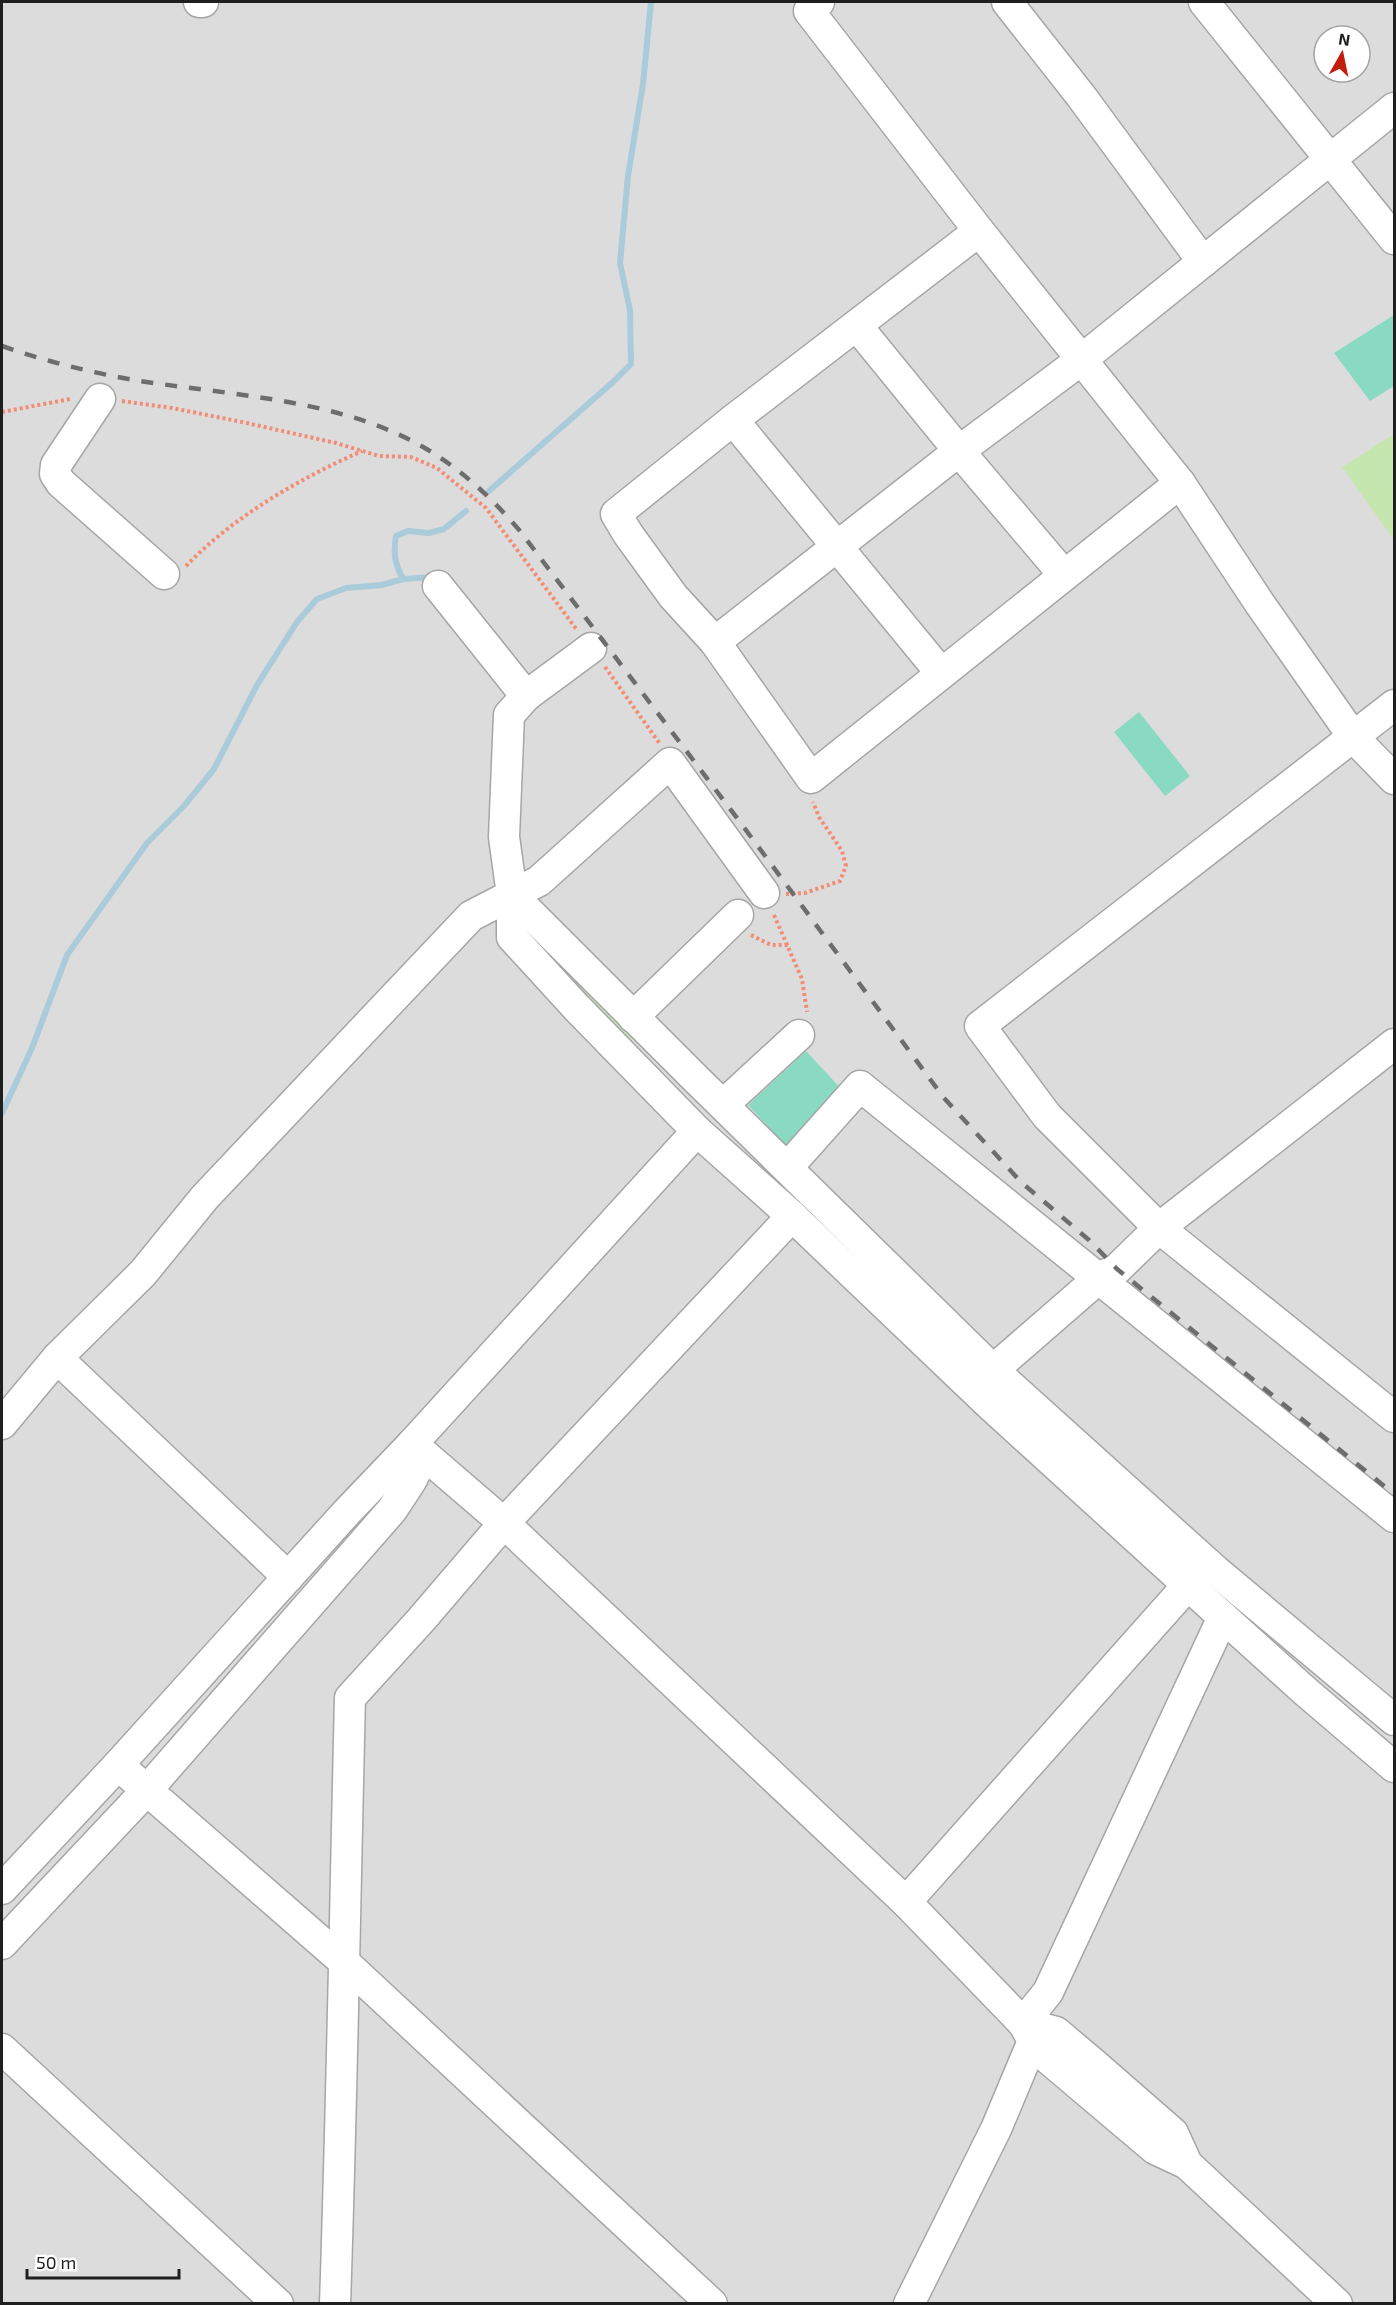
<svg xmlns="http://www.w3.org/2000/svg" width="1396" height="2305" font-family="'Exo 2',sans-serif">
<style>
.residential{fill:#dddcdc;fill-rule:evenodd}
.grass{fill:#c6e6af}
.pitch{fill:#89dac1}
.lines{fill:none;stroke-linecap:round;stroke-linejoin:round}
.stream{stroke:#a9cbda;stroke-width:6}
.minor-casing{stroke:#a6a6a6;stroke-width:33}
.path{stroke:#f28c75;stroke-width:4;stroke-dasharray:3 3;stroke-linecap:butt}
.minor{stroke:#fff;stroke-width:30}
.rail{stroke:#6d6d6d;stroke-width:4.5;stroke-dasharray:12 12;stroke-linecap:butt}
</style>
<rect width="100%" height="100%" fill="#efede6"/>
<path class="residential" d="M2,2H1394V2303H2ZM1324,36H1360V72H1324Z"/>
<g class="grass">
<path d="M1394,434V540L1342,467Z"/>
<path d="M566,967L637,1037L625,1042L568,979Z"/>
</g>
<g class="pitch">
<path d="M1394,315V386L1370,401L1334,353Z"/>
<path d="M1139,712L1190,776L1165,796L1114,732Z"/>
<path d="M806,1051L845,1093L787,1147L748,1105Z"/>
</g>
<g class="lines">
<g class="stream">
<path d="M489,491L613,382L631,364L630,310L620,263L628,176L643,84L651,2"/>
<path d="M403,579L433,577"/>
<path d="M2,1113L32,1048L67,955L147,843L184,806L214,769L257,685L297,622L317,599L346,588L382,585L403,579C395,564 393,554 396,536L408,531L429,533L444,529L466,511"/>
</g>
<g class="minor-casing">
<g id="minor">
<path d="M199,2H203"/>
<path d="M819,2L809,11L979,231L1180,483L1260,604L1354,738L1394,779"/>
<path d="M1007,2L1081,96L1203,262"/>
<path d="M1204,2L1394,239"/>
<path d="M979,231L733,420L616,514L628,534L673,596L715,642L811,778L1180,483"/>
<path d="M857,326L959,451L1064,575"/>
<path d="M100,399L56,465L55,474L61,483L164,574"/>
<path d="M733,420L941,673"/>
<path d="M438,586L526,696"/>
<path d="M715,642L959,451L1081,360L1394,108"/>
<path d="M591,648L526,696L509,715L504,837L512,895V937L576,1007L697,1131L792,1216L989,1404L1223,1617L1305,1691L1394,1767"/>
<path d="M1394,705L980,1026L1047,1116L1159,1228L1394,1417"/>
<path d="M512,895L695,1078L993,1370L1216,1571L1394,1720"/>
<path d="M633,1017L738,915"/>
<path d="M723,1105L799,1035"/>
<path d="M787,1168L860,1086L1394,1517"/>
<path d="M57,1358L288,1577"/>
<path d="M993,1370L1099,1278L1117,1269L1159,1228L1394,1044"/>
<path d="M2,1424L57,1358L143,1273L205,1197L471,916L539,881L670,763L764,893"/>
<path d="M412,1444L504,1523L906,1902L1023,2023L1039,2051L1155,2149L1187,2164L1337,2304"/>
<path d="M118,1765L343,1961L712,2304"/>
<path d="M2,1889L118,1765L346,1513L412,1444L697,1131"/>
<path d="M906,1902L1188,1585"/>
<path d="M2,1944L147,1790L392,1510L411,1481L424,1455"/>
<path d="M2,2049L278,2304"/>
<path d="M1187,2164L1173,2133L1094,2064L1056,2032L1023,2023L1048,1992L1223,1617"/>
<path d="M335,2304C342,2102 345,1900 350,1698L421,1620L504,1523L792,1216"/>
<path d="M909,2304L996,2129L1033,2041"/>
</g>
</g>
<g class="path">
<path d="M122,401L172,408L242,422L336,443L379,456L411,457L437,468L486,508L577,630"/>
<path d="M2,412L70,399"/>
<path d="M186,566C234,516 299,479 362,451"/>
<path d="M605,667L660,744"/>
<path d="M786,894L805,893L840,881L846,866L842,851L819,817L813,802"/>
<path d="M774,915L802,979L807,1012"/>
<path d="M751,935L771,945H788"/>
</g>
<use href="#minor" class="minor"/>
<path class="rail" d="M2,346C45,361 89,372 134,380C226,395 332,398 416,443C457,465 490,496 520,531L740,822L944,1098L1021,1182L1089,1240L1117,1269L1394,1494"/>
</g>
<rect width="1396" height="2305" fill="none" stroke="#1f1f1f" stroke-width="6"/>
<g transform="translate(1342 54) rotate(9)"><circle r="28" fill="#ffffff" stroke="#a5a5a5" stroke-width="1.5"/>
<path d="M0-4.5L10 22L0 15L-10 22Z" fill="#c31b0c"/>
<text y="-9" font-size="16" font-weight="bold" text-anchor="middle" fill="#1f1f1f">N</text>
</g>
<path d="M27 2269v9h152v-9" fill="none" stroke="#1f1f1f" stroke-width="3"/>
<text x="36" y="2269" font-size="18" fill="#1f1f1f" stroke="#ffffff" stroke-width="4.5" paint-order="stroke">50 m</text>
</svg>
